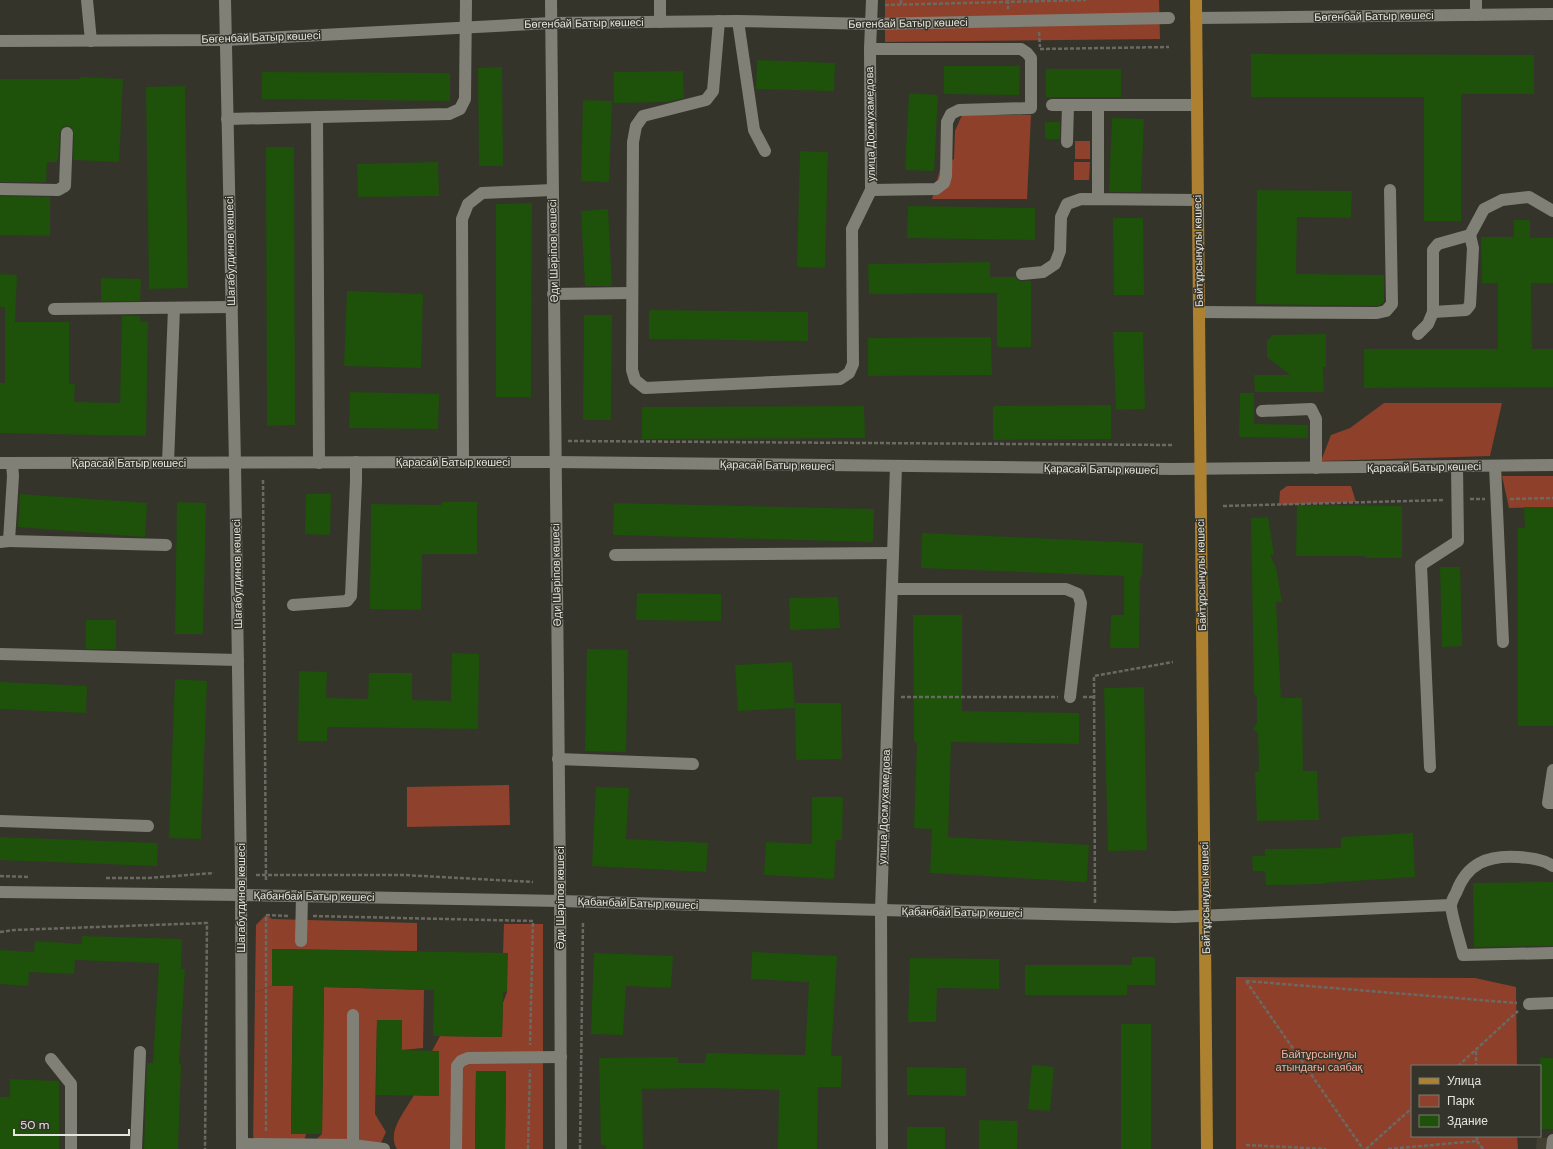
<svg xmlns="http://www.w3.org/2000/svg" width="1553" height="1149" font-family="'DM Sans',sans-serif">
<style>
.built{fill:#414031}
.green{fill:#8e422e}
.forest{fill:#8e402a}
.building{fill:#1e510a}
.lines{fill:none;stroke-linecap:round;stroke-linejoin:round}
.path{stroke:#6a6a62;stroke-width:2.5;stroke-dasharray:4 2;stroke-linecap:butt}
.minor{stroke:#818076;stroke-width:12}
.major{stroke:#ad8130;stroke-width:12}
.labels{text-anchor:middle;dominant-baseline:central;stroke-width:3;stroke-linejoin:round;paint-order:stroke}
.street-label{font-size:11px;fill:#e5e5df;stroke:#34342b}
.park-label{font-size:11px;fill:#f4af9c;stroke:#34342b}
</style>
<rect width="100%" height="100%" fill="#34342b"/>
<path class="built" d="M1537,1138H1553V1149H1536Z"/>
<g class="green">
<rect x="1075" y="141" width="15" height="18"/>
<path d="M1074,162H1090L1089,180H1074Z"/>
<path d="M1287,486H1351L1356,502L1279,505L1280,491Z"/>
<path d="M509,785L510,825L407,827V787Z"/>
<path d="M266,915L272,919V986L255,992L256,925Z"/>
</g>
<g class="forest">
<path d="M885,0H1159L1160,39L885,42Z"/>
<path d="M962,115H1031L1027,199H932L940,169L954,159L955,131Z"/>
<path d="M1384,403H1502L1490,456L1321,461L1331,435L1350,428Z"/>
<path d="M1502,476H1553V507L1509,508Z"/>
<path d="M272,919L417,923V951L272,949Z"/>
<path d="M504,924H543V1149H505L506,1072L476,1071L475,1149H397C386,1132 406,1110 414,1095L439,1096V1051H432L440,1036L502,1037L503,1003L507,992L503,953Z"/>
<path d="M1236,977L1475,978L1516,987L1517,1066H1412V1136H1517L1518,1149H1236Z"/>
<path d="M272,986H293L291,1134H306L302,1149H253L255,992Z"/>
<path d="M324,987L424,990L423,1048L402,1050V1020H377L375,1114L386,1132L380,1145L306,1149L322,1134Z"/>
</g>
<g class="building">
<path d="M1251,54L1534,55V94H1461V221H1424V97H1251Z"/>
<path d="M757,60L835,63L834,91L756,89Z"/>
<path d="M944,66H1020L1019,95L944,94Z"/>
<path d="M502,67L503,166H479L478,68Z"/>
<rect x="1046" y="69" width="75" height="28"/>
<path d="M683,71L684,98L667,102L614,103V72Z"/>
<path d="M262,72L450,73V101L262,99Z"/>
<path d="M80,77L123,79L119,162L73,160L74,133L71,127L67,126L63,127L60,132L58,160H57V162H47L46,182H0V79H80Z"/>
<path d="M185,86L188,288L149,289L146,87Z"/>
<path d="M909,93L938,95L934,171L905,170Z"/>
<path d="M583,100L612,101L609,182L581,181Z"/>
<path d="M1112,118L1144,119L1141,192H1109Z"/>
<rect x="1045" y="122" width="15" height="17"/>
<path d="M266,147H294L295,425L267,426Z"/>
<path d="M800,151L828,152L825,268L797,267Z"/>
<path d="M438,162L439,196L358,197L357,164Z"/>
<path d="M1257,190L1352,191L1351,218L1297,217L1296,274L1384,275V301L1382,304L1376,306L1256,304Z"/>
<path d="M0,196L50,197V236L0,235Z"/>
<path d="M532,203L531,397H496V204Z"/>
<path d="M908,206L1035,208V240L907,238Z"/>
<path d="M608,209L612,286H585L581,211Z"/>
<path d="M1113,218H1143L1144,295H1114Z"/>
<path d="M1514,220H1530V238H1553V283H1531L1532,349H1553V387L1364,388V349H1498V283H1482L1481,237H1514Z"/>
<path d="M990,262V277H1015L1019,281H1031V347H997V293L869,294L868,264Z"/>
<path d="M0,274L17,275L15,322H69V384H75L74,402L120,403L122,316H140V322H148L146,436L0,433V383H5V307H0Z"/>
<path d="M101,278L141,279L140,301H101Z"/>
<path d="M347,291L423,294L421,368L344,366Z"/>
<path d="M649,310L808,312V341L649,339Z"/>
<path d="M584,315H612L611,420H583Z"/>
<path d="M1113,332H1143L1145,409L1116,410Z"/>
<path d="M1326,334V367H1323L1324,392H1255L1254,375H1290L1267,357V340L1273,335Z"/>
<path d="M991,337L992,375L868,376V338Z"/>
<path d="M350,392L439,394L438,429L349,428Z"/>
<path d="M1240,393H1254V424L1308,425V438L1239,437Z"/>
<path d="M1111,405V439L993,440V406Z"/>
<path d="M864,406L865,438L642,439V407Z"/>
<path d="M20,494L147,503L145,537L18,527Z"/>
<path d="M306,494H331L330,535L305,534Z"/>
<path d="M177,502L206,503L203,634H175Z"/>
<path d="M442,502H477V554H422L421,610L370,609L371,504L442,505Z"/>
<path d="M614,503L874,509L873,542L613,535Z"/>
<path d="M1297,505L1402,506V558H1365V556H1296Z"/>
<path d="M1524,507H1553V726H1518V528H1525Z"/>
<path d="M1268,517L1274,555H1270L1276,567L1282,602H1276L1281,698H1302L1303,771H1317L1319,820L1257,821L1255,772H1259L1258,733L1253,729L1257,723V695H1254L1251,518Z"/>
<path d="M922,533L1143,543L1142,577H1140L1139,648H1110L1111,615H1124V576L921,568Z"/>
<path d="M1440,567H1460L1462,646L1442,647Z"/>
<path d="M637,593L721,594V621L636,620Z"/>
<path d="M838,597L840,628L790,630L789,598Z"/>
<path d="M913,615H962V711L1079,713V744L951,742L948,837L1089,845L1087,882L930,873L932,829L914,828L917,742H914Z"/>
<rect x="86" y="620" width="30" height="29"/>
<path d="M587,649L628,650L626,752L585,751Z"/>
<path d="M452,653L479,654L478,729L327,727V741H298L299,671L327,672L326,698L368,699L369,673H412V700L451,701Z"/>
<path d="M792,662L795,708L738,711L735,665Z"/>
<path d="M175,679L207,681L201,839L169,838Z"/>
<path d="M0,682L87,686L86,713L0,709Z"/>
<path d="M1144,687L1147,850L1108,851L1104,688Z"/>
<path d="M795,703H841L842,759L796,760Z"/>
<path d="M596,787L629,788L626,839L708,843L706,872L592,866Z"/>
<path d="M812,797H843L842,840H836L834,879L764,875L766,842L812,844Z"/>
<path d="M1413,833L1415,877L1323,883V884L1266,885L1265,871H1253L1252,856H1265V849L1341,848V837Z"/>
<path d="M0,837L158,843L157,866L0,860Z"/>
<path d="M1553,882V946L1474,947L1473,883Z"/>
<path d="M82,936L182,939L181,969H185L179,1064H181L178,1149H144L147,1063H153L159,963L75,960L74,974L29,972L28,986L0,984V950L34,952L35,941L82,944Z"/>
<path d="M272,949L508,953L507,992H503L502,1037L433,1036L434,990L324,987L322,1134H291L293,986H272Z"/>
<path d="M752,952L837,956L831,1056H842L841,1087H818L817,1149H778L779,1090L706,1088L642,1089L643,1149H606V1145H601L599,1058L678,1057V1063H705L706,1053L805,1055L809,982L751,979Z"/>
<path d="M594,953L673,956L671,988L626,986L623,1035L591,1034Z"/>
<path d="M1132,957H1155V985H1127V995H1025V965H1132Z"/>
<path d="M910,958L999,959V989L937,988L936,1022H908Z"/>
<path d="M377,1020H402V1050L439,1051V1096L376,1095Z"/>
<rect x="1121" y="1024" width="30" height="125"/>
<rect x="1540" y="1058" width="13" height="71"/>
<path d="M1032,1065L1054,1067L1050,1111L1028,1109Z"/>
<path d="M907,1067L966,1068V1096L907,1095Z"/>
<path d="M476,1071H506L505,1149H475Z"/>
<path d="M10,1079L59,1081V1149H0V1097H10Z"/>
<path d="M979,1120L1018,1121L1017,1149H979Z"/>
<rect x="907" y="1127" width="38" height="22"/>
</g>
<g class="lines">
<g class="path">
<path d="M1008,0V9"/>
<path d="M901,4V0"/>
<path d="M885,5L1086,0"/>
<path d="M1039,32L1040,47"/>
<path d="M1040,49L1169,47"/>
<path d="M568,441L1172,445"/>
<path d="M263,480L266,882"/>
<path d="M1470,499H1485"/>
<path d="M1510,499L1553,498"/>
<path d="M1223,506L1445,500"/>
<path d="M901,697H1058"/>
<path d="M1083,697H1094"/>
<path d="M256,875H404L533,882"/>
<path d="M0,876L29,877"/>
<path d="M106,878H148L214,873"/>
<path d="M1095,903L1094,676L1173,662"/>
<path d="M313,916L533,921L530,1045"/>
<path d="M0,932L14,930L207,923L205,1149"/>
<path d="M1246,981L1517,1003"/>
<path d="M1246,981L1363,1149"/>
<path d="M1476,1051V1066"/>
<path d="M1458,1066L1518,1011"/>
<path d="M266,1131V915L288,916"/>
<path d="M1477,1141L1483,1149"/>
<path d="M1246,1145L1326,1149"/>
<path d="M528,1149L530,1070"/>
<path d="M580,1149L583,922"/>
<path d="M1366,1149L1412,1108"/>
<path d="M1388,1149L1477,1141V1136"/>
</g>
<g class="minor">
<path d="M87,0L91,41"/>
<path d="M225,0L235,463L241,875L242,1149"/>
<path d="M551,0L560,884L561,1149"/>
<path d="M660,0V22"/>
<path d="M1476,0V15"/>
<path d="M1196,18L1553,14"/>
<path d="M719,21L713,91L706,100L643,116L636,126L633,142L632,370L635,380L645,388L840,379L849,373L853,364L852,229L871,190L870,49L872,0"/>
<path d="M738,21L754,130L765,151"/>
<path d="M0,41L225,40L551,23L738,21L871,24L1169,18"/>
<path d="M870,49H1021L1027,53L1031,58V108L959,110L951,114L947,122L946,176L944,183L936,189L871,190"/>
<path d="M1052,105H1197"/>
<path d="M317,117L319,463"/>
<path d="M227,119L449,114L460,109L465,99L466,0"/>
<path d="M1067,142L1068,105"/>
<path d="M0,189L58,190L65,186L67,133"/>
<path d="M1098,199V105"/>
<path d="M1022,274L1043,272L1055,264L1060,251L1061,217L1067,204L1081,199L1198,200"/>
<path d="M553,294L632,293"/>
<path d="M54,309L232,307"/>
<path d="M1199,312L1377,313L1386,311L1392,304L1390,190"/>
<path d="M1433,312L1466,310L1470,305L1473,248L1470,235"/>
<path d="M1418,334L1428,324L1433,312V250L1438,244L1470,235L1484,209L1502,200L1529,197L1553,211"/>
<path d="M1262,411L1311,409L1316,419V468"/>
<path d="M463,462L462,219L468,204L482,193L552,190"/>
<path d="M0,463L555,462L1172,469L1553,465"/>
<path d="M168,463L174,308"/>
<path d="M1495,466L1503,642"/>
<path d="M9,541L166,545"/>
<path d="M0,542L9,541L13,476L12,463"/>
<path d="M615,555L893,553"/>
<path d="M892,589H1066L1078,594L1081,603L1070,697"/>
<path d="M293,605L347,601L351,596L356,481V462"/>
<path d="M0,654L238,660"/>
<path d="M558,759L693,764"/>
<path d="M1430,767L1421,565L1458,541L1457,466"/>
<path d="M1553,770L1548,803H1553"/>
<path d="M0,821L148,826"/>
<path d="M1553,866C1543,859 1530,858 1518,857C1488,855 1467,863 1456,893C1454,896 1452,901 1451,904C1450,911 1461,946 1463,955L1553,953"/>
<path d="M0,892L241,895L560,901L881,910L1175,917L1451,905"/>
<path d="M301,941L302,896"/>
<path d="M1529,1004L1553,1003"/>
<path d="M51,1059L71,1084V1149"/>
<path d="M242,1144L353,1145L384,1149"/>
<path d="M353,1145V1015"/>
<path d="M136,1149L140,1052"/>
<path d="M456,1149L457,1066L461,1061L468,1058L561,1057"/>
<path d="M882,1149L881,910L896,466"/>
<path d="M1552,1149L1553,1140"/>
</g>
<path class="major" d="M1196,0L1207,1149"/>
</g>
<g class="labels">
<g class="street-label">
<text transform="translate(1374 16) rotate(-1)">Бөгенбай Батыр көшесі</text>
<text transform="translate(584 23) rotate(-1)">Бөгенбай Батыр көшесі</text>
<text transform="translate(908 23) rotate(-1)">Бөгенбай Батыр көшесі</text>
<text transform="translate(261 37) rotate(-2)">Бөгенбай Батыр көшесі</text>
<text transform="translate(870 124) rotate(-91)">улица Досмухамедова</text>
<text transform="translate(230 251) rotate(-91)">Шагабутдинов көшесі</text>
<text transform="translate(553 251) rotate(-91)">Әди Шәріпов көшесі</text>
<text transform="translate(1198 251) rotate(-91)">Байтұрсынұлы көшесі</text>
<text x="453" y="462">Қарасай Батыр көшесі</text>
<text x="129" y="463">Қарасай Батыр көшесі</text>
<text transform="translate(777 465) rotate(1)">Қарасай Батыр көшесі</text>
<text transform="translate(1424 467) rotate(-1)">Қарасай Батыр көшесі</text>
<text transform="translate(1101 469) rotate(1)">Қарасай Батыр көшесі</text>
<text transform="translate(237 574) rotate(-91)">Шагабутдинов көшесі</text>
<text transform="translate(556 575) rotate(-91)">Әди Шәріпов көшесі</text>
<text transform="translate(1201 575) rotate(-91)">Байтұрсынұлы көшесі</text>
<text transform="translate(884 807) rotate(-88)">улица Досмухамедова</text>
<text transform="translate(314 896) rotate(1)">Қабанбай Батыр көшесі</text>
<text transform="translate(241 898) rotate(-90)">Шагабутдинов көшесі</text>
<text transform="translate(560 898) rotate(-90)">Әди Шәріпов көшесі</text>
<text transform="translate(1205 898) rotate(-91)">Байтұрсынұлы көшесі</text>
<text transform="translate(638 903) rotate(2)">Қабанбай Батыр көшесі</text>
<text transform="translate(962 912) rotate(1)">Қабанбай Батыр көшесі</text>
</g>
<g class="park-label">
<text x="1319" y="1054">Байтұрсынұлы<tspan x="1319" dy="13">атындағы саябақ</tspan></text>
</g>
</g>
<rect x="1411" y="1065" width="130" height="72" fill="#34342b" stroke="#7b7b73"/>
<rect x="1419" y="1078" width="20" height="6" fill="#ad8130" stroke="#7b7b73"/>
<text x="1447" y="1085" font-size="12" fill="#e5e5df">Улица</text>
<rect x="1419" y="1095" width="20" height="12" fill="#8e422e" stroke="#7b7b73"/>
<text x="1447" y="1105" font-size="12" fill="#e5e5df">Парк</text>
<rect x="1419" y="1115" width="20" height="12" fill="#1e510a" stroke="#7b7b73"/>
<text x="1447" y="1125" font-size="12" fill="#e5e5df">Здание</text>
<path d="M14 1129v6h115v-6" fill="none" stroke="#e5e5df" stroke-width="2"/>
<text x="20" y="1129" font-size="12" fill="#e5e5df" stroke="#34342b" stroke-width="3" paint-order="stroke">50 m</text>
</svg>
